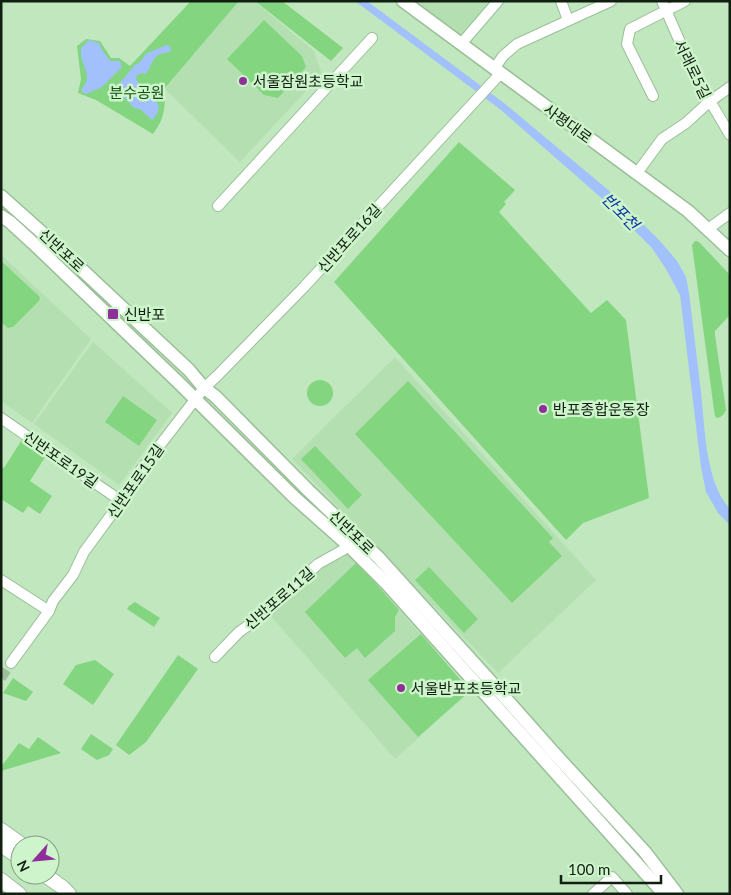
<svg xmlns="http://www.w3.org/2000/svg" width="731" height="895" font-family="Lato,'Noto Sans KR',sans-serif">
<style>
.built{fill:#b4e0b1}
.green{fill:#83d580}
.water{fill:#a2c1fc}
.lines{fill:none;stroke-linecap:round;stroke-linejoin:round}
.minor-tunnel{stroke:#9ebf9c;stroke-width:10;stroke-dasharray:10 5;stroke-linecap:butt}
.minor-casing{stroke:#9abf98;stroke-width:12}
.major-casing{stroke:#9abf98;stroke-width:15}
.highway-casing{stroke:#9abf98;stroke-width:16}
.minor{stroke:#fff;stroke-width:10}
.major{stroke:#fff;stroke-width:12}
.highway{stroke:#fff;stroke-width:14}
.poi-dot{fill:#8f309a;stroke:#cef4cb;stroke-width:2}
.labels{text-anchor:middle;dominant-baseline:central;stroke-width:5;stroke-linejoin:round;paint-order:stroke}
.street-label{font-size:15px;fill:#111f11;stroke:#cef4cb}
.poi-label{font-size:15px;fill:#111f11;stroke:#cef4cb;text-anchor:start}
.park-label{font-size:15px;fill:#135115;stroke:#cef4cb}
.water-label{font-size:16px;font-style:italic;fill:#0a36a5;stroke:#cef4cb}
</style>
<rect width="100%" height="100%" fill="#c1e7bf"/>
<g class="built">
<path d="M239,1H254L314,51L322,74L240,162L165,89Z"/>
<path d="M412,1H492L460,38Z"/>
<path d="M1,255L91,339L32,423L1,401Z"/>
<path d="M93,342L172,413L119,485L34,424Z"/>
<path d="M395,357L596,580L498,673L292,459Z"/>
<path d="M343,550L371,578L470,691L395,759L332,686L270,615Z"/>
</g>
<g class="green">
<path d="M191,1H239L165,88C165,108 165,118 153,134L96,100L78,93L81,79L77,46L86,39L100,41L111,58H119L130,66Z"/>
<path d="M255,1H282L343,48L331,61Z"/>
<path d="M264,20L302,56L306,67L278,98L264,95L227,59Z"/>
<path d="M459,142L515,190L504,202L506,204L499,212L591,313L607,300L626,320L649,498L583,523L566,540L334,282Z"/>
<path d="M695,241H697L700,243L730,275V315L715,331V335L726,410C724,414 722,417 717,418L715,416L714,410L692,245Z"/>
<path d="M1,261L40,297L39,301L13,327L8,328L1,322Z"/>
<circle cx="320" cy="393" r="13"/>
<path d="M408,381L553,538L549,542L562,556L512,603L355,434Z"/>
<path d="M123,396L157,420L139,446L105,422Z"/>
<path d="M23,438L47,454L30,481L52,496L40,514L28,506L23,513L1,499V466L4,468Z"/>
<path d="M315,446L362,495L348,509L301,459Z"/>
<path d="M356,563L371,578L399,610L395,617V631L365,658L357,648L345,658L305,612Z"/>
<path d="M429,567L478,619L464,633L415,580Z"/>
<path d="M135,602L160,618L154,627L127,609L129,606Z"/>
<path d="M421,634L470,691L418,737L368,680Z"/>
<path d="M178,655L198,669L146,742L129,755L116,745Z"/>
<path d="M95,660L114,674L93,705L63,684L76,665Z"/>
<path d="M13,678L33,692L26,701L3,693Z"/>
<path d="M91,734L113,749L109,755L97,760L81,749Z"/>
<path d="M38,737L61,753L1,771V767L19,743L29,749Z"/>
</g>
<g class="water">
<path d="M355,1H367L504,103L613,194L660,241L677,261L686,277L689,293C693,326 697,359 701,392C705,427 705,482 730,509V525L718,513L706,492L701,467L680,295L666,269L652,248L606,202L501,110Z"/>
<path d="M89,40L99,43L102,50L110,61H120L122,67L102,87L86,94L82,92V88C93,78 83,67 81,56C81,53 81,51 81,48Z"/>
<path d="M167,45L170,46L171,51C167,53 162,53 158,55C152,59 150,69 146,74L142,73L137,75L136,80L151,95L159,106L157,114L152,120L140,109L134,108L122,95L120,91L119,84L135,65L139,63L147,53Z"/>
</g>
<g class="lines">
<path class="minor-tunnel" d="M1,678L11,663"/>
<g class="minor-casing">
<g id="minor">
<path d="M561,1L568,20"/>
<path d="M662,1L694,74L730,135"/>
<path d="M461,44L498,1"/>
<path d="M494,69L503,56L517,44L611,1"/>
<path d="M653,96L627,44L630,29L685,1"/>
<path d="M637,173L662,139L686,123L709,102L730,87"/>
<path d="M218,206L372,38"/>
<path d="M708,229L730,213"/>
<path d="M1,418L121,501"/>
<path d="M1,580L49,611L53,601L73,575L84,552L133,485L140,471L204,388L217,376L304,287L500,74"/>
<path d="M215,657L239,632L266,613L318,564L343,550L348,545"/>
<path d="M11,663L49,611"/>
<path d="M593,894L612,877L627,894"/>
</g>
</g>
<g class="major-casing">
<g id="major">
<path d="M403,1L688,211L730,250"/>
<path d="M1,196L48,238L189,370L204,388L215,396L309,491L378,557L492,683L554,753L645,852L677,894"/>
<path d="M1,216L10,222L33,243L177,381L294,497L348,545L387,584L664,894"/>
</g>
</g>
<g class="highway-casing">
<g id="highway">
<path d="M1,830L22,845"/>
<path d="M1,845L20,858"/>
<path d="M45,875L62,887L69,894"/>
<path d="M1,880L19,894"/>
</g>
</g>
<use href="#minor" class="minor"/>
<use href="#major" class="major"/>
<use href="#highway" class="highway"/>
</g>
<g class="poi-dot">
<circle cx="243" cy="81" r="5"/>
<rect x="107" y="308" width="12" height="12" rx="2.5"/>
<circle cx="543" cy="409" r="5"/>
<circle cx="401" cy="688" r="5"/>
</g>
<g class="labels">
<g class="street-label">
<text transform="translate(693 69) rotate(64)">서래로5길</text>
<text transform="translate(568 123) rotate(36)">사평대로</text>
<text transform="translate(349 238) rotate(-48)">신반포로16길</text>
<text transform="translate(62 250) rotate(43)">신반포로</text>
<text transform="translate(61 459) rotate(35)">신반포로19길</text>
<text transform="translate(135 481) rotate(-55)">신반포로15길</text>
<text transform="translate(352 532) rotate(44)">신반포로</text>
<text transform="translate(279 598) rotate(-41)">신반포로11길</text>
</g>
<g class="poi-label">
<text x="253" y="81">서울잠원초등학교</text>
<text x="124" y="314">신반포</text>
<text x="553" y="409">반포종합운동장</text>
<text x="411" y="688">서울반포초등학교</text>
</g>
<g class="park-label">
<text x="137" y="92">분수공원</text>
</g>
<g class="water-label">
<text transform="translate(621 211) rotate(45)">반포천</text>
</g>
</g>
<rect width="731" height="895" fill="none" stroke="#111f11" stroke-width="5"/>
<g transform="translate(35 860) rotate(243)"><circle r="24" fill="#cef4cb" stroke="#829f81"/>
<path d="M0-4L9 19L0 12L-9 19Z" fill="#8f309a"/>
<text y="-8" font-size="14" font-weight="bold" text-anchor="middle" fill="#111f11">N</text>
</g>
<path d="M561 875v8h100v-8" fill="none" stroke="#111f11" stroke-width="2.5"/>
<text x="568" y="875" font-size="15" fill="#111f11" stroke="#cef4cb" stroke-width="4" paint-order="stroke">100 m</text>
</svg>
